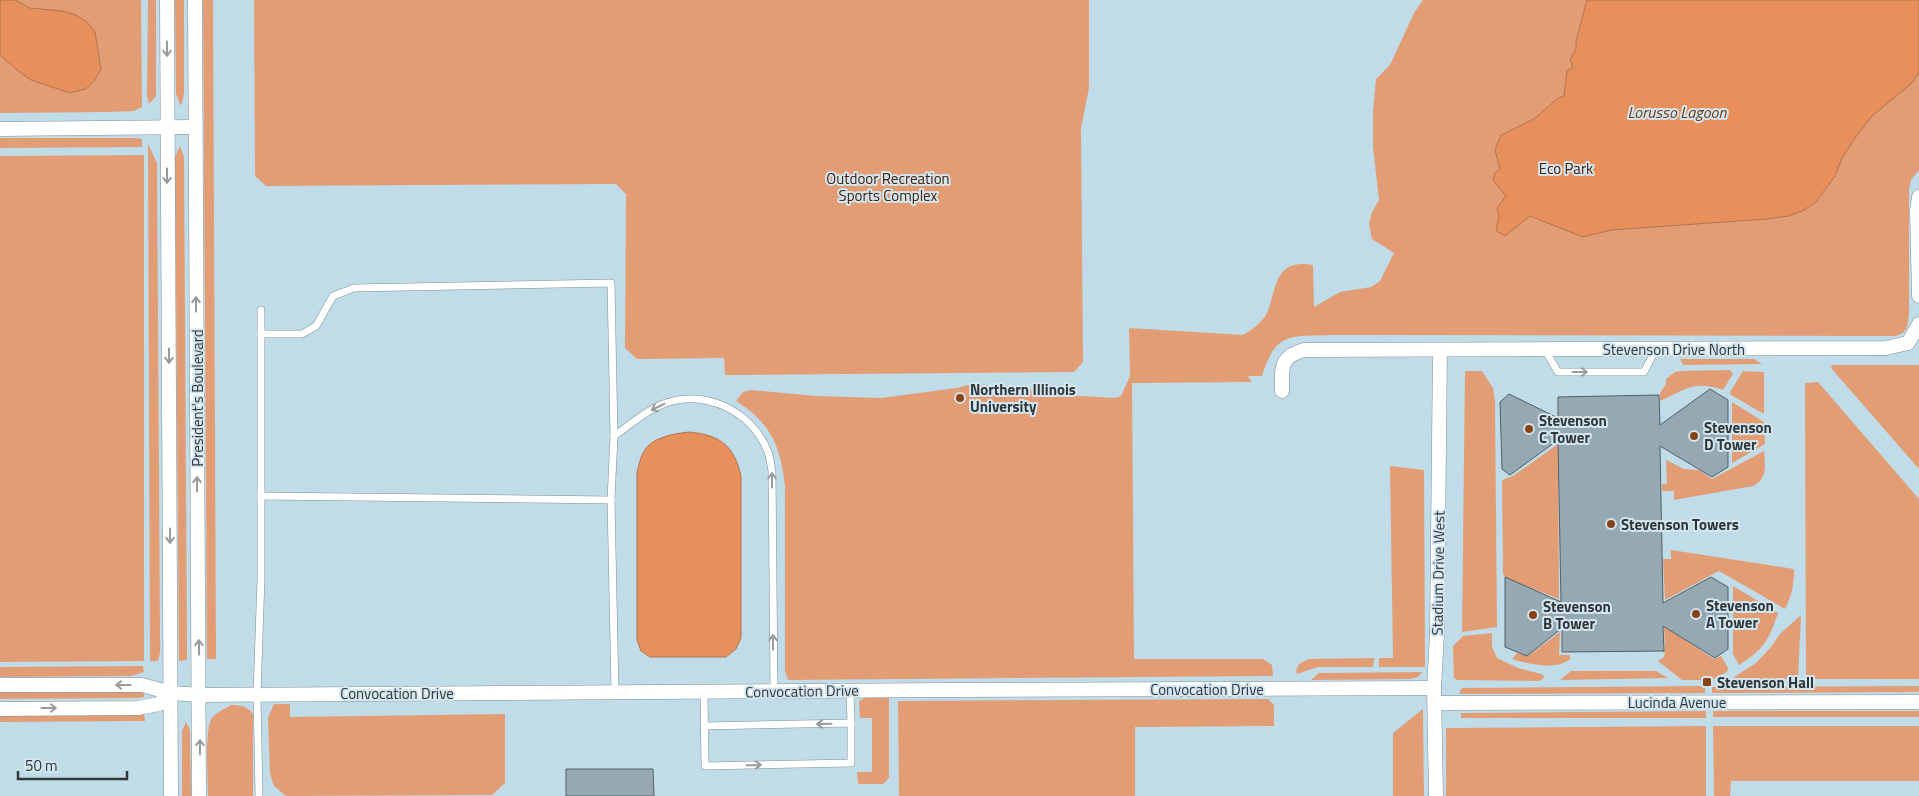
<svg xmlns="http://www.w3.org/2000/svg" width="1919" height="796" font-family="'Titillium Web',sans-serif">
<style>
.built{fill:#c0dce8}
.green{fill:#e39d75}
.water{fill:#e7905b;stroke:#b07551}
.building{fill:#96a8b1;stroke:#4f6067}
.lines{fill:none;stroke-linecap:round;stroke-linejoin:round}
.service-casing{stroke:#7d8f97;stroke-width:8}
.minor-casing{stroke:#7d8f97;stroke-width:15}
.service{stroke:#fff;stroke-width:7}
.minor{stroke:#fff;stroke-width:14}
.oneway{stroke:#989b9d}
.poi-dot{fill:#874416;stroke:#d3e6ef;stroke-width:2}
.labels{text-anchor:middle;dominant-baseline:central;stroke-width:4;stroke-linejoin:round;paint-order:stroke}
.park-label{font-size:15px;fill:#44210b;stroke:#d3e6ef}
.street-label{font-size:15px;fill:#30373b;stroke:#d3e6ef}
.poi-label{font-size:15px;font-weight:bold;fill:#30373b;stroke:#d3e6ef;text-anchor:start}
.water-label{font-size:16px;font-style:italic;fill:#703811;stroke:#d3e6ef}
</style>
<rect width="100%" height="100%" fill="#d3e6ef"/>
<rect class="built" x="0" y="0" width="1919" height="796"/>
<g class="green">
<path d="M0,0H141L142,107L134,111L109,112L0,113Z"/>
<path d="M148,0H156V96L149,104L147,96Z"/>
<path d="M175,0H184V94L181,106L176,94Z"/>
<path d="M203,0H213L216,659H207Z"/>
<path d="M254,0H1089V88L1081,128L1083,362L1074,372L725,375L724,358L637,359L625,348L626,194L616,184L266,186L255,176Z"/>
<path d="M1423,0H1919V170L1911,180L1909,190V312C1908,324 1908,335 1893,336L1333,335C1291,337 1276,330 1262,376H1248L1252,382L1132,383L1134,659H1263L1272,665L1273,676L788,680L785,671V487C781,447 771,423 736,401L743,392L751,390L816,396L881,398L957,388L972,384L1006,386L1062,395L1115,398L1121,396L1130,376L1129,328L1243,335C1253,329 1263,322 1268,311C1277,285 1276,258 1313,265L1314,307L1340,292L1371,287L1380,281L1394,253L1372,239L1369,224L1372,212L1379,200L1373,147V111L1376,79L1390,65L1414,13Z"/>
<path d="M0,138H135L142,139V147L0,148Z"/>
<path d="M148,144L157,163L160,631V653L158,661H150Z"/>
<path d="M180,146L184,157L187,654V660L179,661L175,157Z"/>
<path d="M144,155V661L0,662V156Z"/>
<path d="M1680,359H1754L1762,364L1683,365Z"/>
<path d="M1832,365H1919V469L1831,368Z"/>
<path d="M1730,370L1733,374L1723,390C1694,380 1686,389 1660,401V393L1666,384V379L1675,372L1681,371Z"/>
<path d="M1465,371H1482L1493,388L1495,401L1497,627L1462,632Z"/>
<path d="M1743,371L1764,372V414L1731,395L1730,392Z"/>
<path d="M1818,382L1919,499V679H1809L1806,677L1805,383Z"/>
<path d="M1732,402L1764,422L1765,444L1732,463Z"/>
<path d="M1558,444L1559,599L1506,578L1503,574L1502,480L1513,476Z"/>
<path d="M1764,451C1765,465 1768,479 1753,486L1674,500V491H1662V484H1667L1666,460L1684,469L1699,470L1712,479Z"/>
<path d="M1390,466L1424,470L1425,667H1379V658H1393Z"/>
<path d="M1671,550L1794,569C1794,585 1792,595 1785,609L1719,571L1665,600L1663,559H1671Z"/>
<path d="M1733,586L1778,613C1769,640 1764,649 1739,665L1733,654Z"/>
<path d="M1801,615L1798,679H1733L1734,677L1756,663L1771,647L1780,634Z"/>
<path d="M1664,626L1714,659L1721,656L1728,668L1727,672L1711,680H1682L1658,661L1664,657L1665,652H1661V650L1665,649Z"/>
<path d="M1560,632L1559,655H1570V659C1556,671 1528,664 1512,659L1517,653L1528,656Z"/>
<path d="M1492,633V647L1497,658L1518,668L1541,674L1544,676L1543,679L1539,681L1457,680L1454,678L1453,646L1463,636Z"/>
<path d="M1374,658L1373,667H1318L1297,674L1296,670L1299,664L1309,659Z"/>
<path d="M143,666L144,672L131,676L0,677V667Z"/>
<path d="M1571,671H1656L1668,678L1560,680Z"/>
<path d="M1422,672L1418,677L1411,679L1311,680L1319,673H1325Z"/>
<path d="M1703,686L1705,688V693L1460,694V690L1463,688Z"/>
<path d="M1919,686V692L1712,693V687Z"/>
<path d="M144,690V697L138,698L0,699V691Z"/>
<path d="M865,698H889V778L883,784H858L857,772H872V718H860L859,701Z"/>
<path d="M1268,699L1274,705V726L1135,727V796H899L898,701Z"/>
<path d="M274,704H290V717L505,714V783L492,795L286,796L274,786L270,774L268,718Z"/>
<path d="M231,705C240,705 247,706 253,714V796H208C208,780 204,729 212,718C217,712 224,709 231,705Z"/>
<path d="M1423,709L1424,796H1393V733Z"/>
<path d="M1706,711V718H1461V713Z"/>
<rect x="1713" y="711" width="206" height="6"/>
<path d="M0,712L144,713L145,721L0,722Z"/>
<path d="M186,722L190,730L191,796H182V731Z"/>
<path d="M1706,726V796H1446V728Z"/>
<path d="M1713,726H1919V781H1731L1730,796H1714Z"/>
</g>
<g class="water">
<path d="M0,0H15L30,8L62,11L76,15L87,22L95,32L101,69L95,80L86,89L70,93L31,80L17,70L0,55Z"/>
<path d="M1587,0H1919V72L1912,83L1872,116L1855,138L1842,158L1835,176L1816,202L1804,210L1789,216L1767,219L1611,230L1583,237L1530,216L1505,236L1496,231L1499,216L1497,208L1506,196L1493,180L1495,173L1500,169L1495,150L1501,135L1534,119L1558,98L1564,96L1567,71L1573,67L1570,60L1576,49V41Z"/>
<path d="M689,432C720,435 734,445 741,476V638L736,649L726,657H650L641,651L637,640V472C639,466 640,458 643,453C651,437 673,434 689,432Z"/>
</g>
<g class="building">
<path d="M1710,389L1728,400V467L1712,477L1660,446L1663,603L1711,577L1728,587V649L1715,658L1663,626L1664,651L1562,652V628L1527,656L1505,647V577L1561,602L1558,440L1510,475L1502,469L1500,402L1509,394L1558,418V397L1659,395L1660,425Z"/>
<path d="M566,769H653L654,796H566Z"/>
</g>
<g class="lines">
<g class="service-casing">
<g id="service">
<path d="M261,334H302L316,326L333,296L354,288L611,283L614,436L611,500"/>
<path d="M1545,350L1558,372H1644L1656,349"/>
<path d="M614,436C630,425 645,411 663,404C705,388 752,411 768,452C770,458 771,465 772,471L774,691"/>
<path d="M261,496L611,500L615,692"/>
<path d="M850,691L851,723"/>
<path d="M704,692L705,766L851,763V723L704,726"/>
<path d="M259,796L257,694L261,578V310"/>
</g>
</g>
<g class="minor-casing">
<g id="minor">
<path d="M167,0L171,796"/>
<path d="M195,0L199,796"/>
<path d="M0,129L195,127"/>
<path d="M1919,197L1917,210L1919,296"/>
<path d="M1282,391C1282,368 1279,357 1304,350L1886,348L1908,343L1919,324"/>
<path d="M0,685H142L171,693L200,695L946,690L1434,688"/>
<path d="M1435,703L1919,702"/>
<path d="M0,709L138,708L159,704L171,693"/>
<path d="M1436,796L1434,688L1437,634L1440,350"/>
</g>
</g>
<use href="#service" class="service"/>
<use href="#minor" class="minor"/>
</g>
<defs><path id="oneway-shaft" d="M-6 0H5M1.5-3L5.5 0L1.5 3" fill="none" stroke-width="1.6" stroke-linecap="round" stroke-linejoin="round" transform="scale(1.25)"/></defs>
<g class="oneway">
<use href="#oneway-shaft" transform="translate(167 49) rotate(90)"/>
<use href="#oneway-shaft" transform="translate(167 176) rotate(90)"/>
<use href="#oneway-shaft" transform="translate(196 304) rotate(-90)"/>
<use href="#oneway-shaft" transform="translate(169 356) rotate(90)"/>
<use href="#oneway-shaft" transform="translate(1580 372)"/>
<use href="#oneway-shaft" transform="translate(658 407) rotate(154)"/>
<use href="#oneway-shaft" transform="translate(772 480) rotate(-90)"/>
<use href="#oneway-shaft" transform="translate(197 484) rotate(-90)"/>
<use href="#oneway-shaft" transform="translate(170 536) rotate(90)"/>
<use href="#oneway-shaft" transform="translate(773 642) rotate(-90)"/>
<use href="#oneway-shaft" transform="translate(199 647) rotate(-91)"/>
<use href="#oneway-shaft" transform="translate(123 685) rotate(180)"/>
<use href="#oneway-shaft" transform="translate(49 708)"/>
<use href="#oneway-shaft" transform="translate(824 724) rotate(179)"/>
<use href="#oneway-shaft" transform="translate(200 747) rotate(-90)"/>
<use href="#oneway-shaft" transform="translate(754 765) rotate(-1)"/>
</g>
<g class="poi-dot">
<circle cx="960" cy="398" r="5"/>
<circle cx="1529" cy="429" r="5"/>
<circle cx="1694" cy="436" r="5"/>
<circle cx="1611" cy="524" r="5"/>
<circle cx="1696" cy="614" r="5"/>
<circle cx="1533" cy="615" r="5"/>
<rect x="1702" y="677" width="10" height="10" rx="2.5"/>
</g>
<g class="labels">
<g class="park-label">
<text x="1566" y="168">Eco Park</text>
<text x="888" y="178">Outdoor Recreation<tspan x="888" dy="17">Sports Complex</tspan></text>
</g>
<g class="street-label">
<text x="1674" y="349">Stevenson Drive North</text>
<text transform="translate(197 398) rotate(-90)">President's Boulevard</text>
<text transform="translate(1438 573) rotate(-89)">Stadium Drive West</text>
<text x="1207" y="689">Convocation Drive</text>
<text transform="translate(802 691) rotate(-1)">Convocation Drive</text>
<text x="397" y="693">Convocation Drive</text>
<text x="1677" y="702">Lucinda Avenue</text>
</g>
<g class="poi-label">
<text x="970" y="389">Northern Illinois<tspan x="970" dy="17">University</tspan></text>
<text x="1539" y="420">Stevenson<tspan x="1539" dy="17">C Tower</tspan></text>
<text x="1704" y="427">Stevenson<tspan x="1704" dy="17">D Tower</tspan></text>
<text x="1621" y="524">Stevenson Towers</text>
<text x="1706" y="605">Stevenson<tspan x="1706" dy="17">A Tower</tspan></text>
<text x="1543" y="606">Stevenson<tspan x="1543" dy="17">B Tower</tspan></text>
<text x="1717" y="682">Stevenson Hall</text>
</g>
<g class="water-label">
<text x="1677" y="112">Lorusso Lagoon</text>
</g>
</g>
<path d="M18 771v8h109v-8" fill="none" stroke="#30373b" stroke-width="2.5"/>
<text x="25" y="771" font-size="15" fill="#30373b" stroke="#d3e6ef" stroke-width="4" paint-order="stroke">50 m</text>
</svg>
